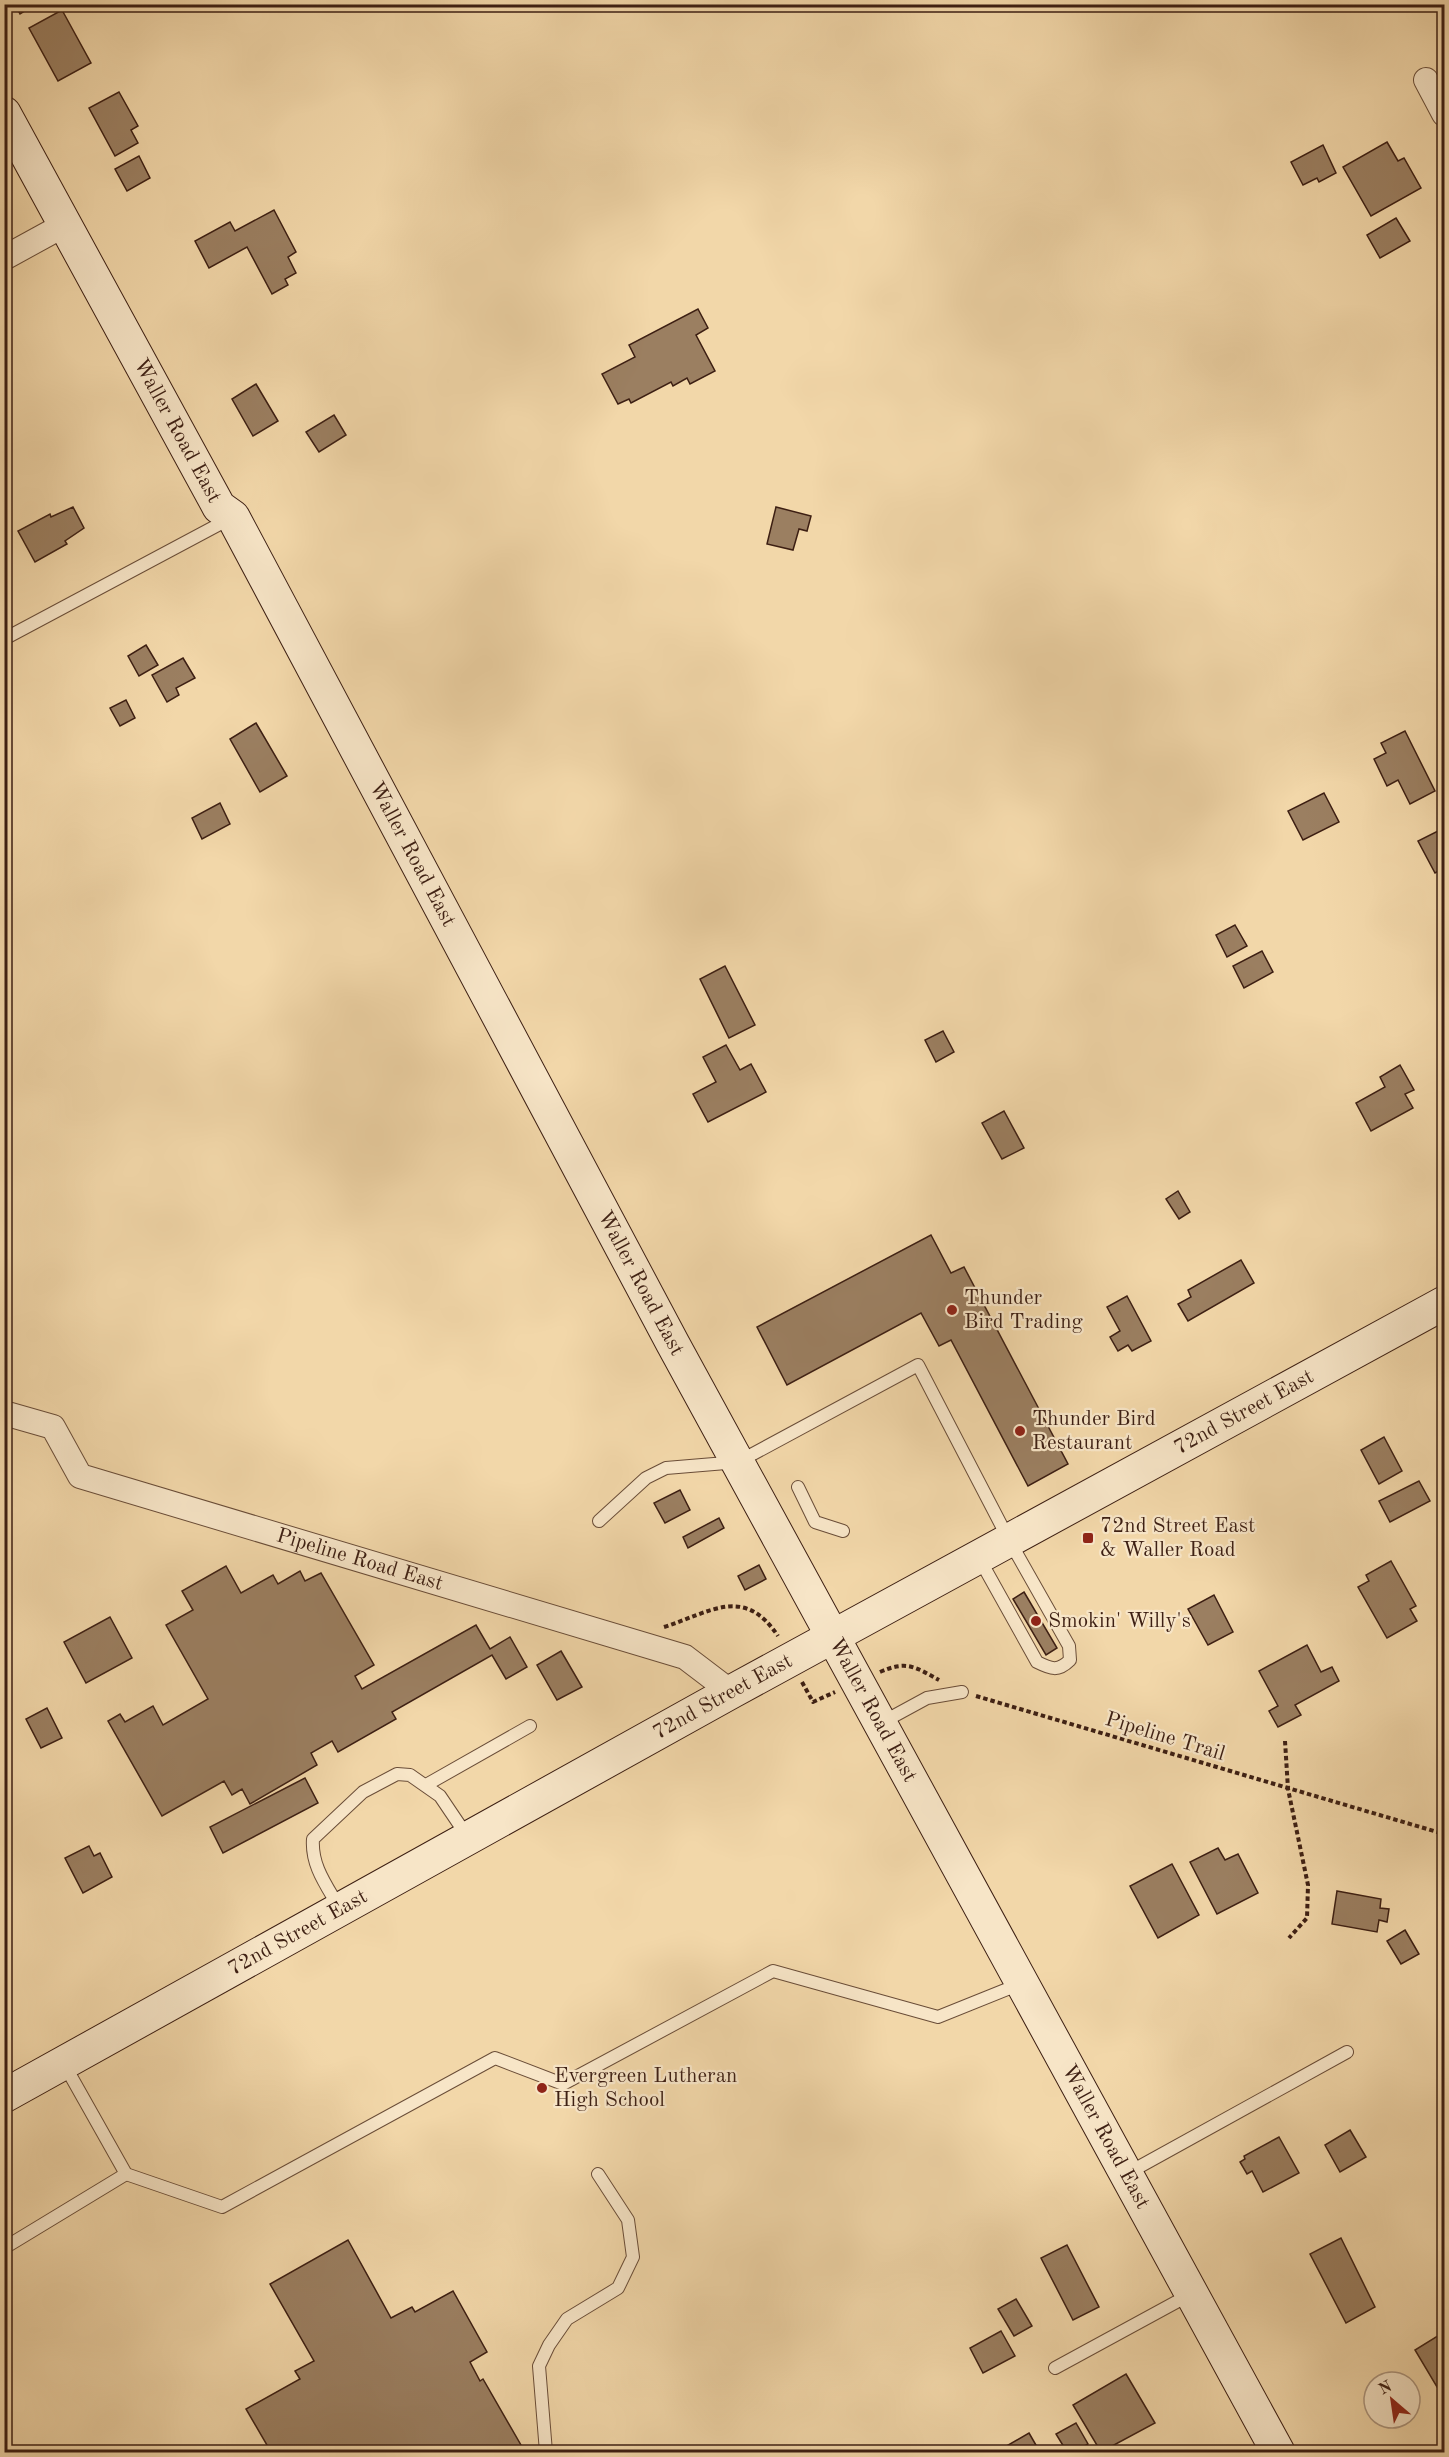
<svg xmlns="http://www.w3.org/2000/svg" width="1449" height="2457" font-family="'Old Standard TT',serif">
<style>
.building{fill:#9b7f61;stroke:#3d1f13;stroke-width:1.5}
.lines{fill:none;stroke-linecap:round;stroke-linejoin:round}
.lane-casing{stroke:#6a4d38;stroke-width:14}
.street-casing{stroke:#6a4d38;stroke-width:26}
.secondary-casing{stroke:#3d1f13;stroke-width:35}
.path{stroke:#3d1f13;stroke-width:4;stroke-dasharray:4.5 3;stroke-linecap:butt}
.lane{stroke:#f7e5c7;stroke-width:12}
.street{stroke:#f7e5c7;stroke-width:24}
.secondary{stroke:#f7e5c7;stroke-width:33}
.poi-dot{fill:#8f2418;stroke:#f7e5c7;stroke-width:2}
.labels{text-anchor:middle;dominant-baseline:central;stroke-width:4.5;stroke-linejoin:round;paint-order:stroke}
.street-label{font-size:21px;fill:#3d1f13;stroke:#f7e5c7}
.poi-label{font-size:21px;fill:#3d1f13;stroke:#f7e5c7;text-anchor:start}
</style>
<rect width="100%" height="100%" fill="#f2d7a9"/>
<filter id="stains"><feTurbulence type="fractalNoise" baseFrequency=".00333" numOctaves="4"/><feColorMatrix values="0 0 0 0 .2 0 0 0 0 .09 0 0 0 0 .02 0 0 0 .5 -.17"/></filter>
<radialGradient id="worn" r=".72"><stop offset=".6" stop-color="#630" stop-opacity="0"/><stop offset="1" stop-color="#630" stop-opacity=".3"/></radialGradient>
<g class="building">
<path d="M15,4H36L20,14Z"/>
<path d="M62,10L91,63L58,81L29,28Z"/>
<path d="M119,92L138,126L131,130L138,143L115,156L89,108Z"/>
<path d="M1387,142L1398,161L1404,158L1421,188L1371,216L1343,167Z"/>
<path d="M1323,145L1336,173L1319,182L1317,178L1303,185L1291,162Z"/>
<path d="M139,156L150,178L127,191L115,169Z"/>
<path d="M274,210L296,252L288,257L296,273L285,279L288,285L272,294L247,247L209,268L195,241L230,222L235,231Z"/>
<path d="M1396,218L1410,241L1380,258L1367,235Z"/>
<path d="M698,309L708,328L696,335L715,371L690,384L687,378L673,386L671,382L631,403L629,399L618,404L602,374L635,357L629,345Z"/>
<path d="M256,384L278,421L253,436L232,399Z"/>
<path d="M334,415L346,435L319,452L306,432Z"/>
<path d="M73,507L84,528L65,541L67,544L35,562L18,531L50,514L51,517Z"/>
<path d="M776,507L811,516L807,531L799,529L793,550L767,544Z"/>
<path d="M146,645L158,665L139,676L128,656Z"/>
<path d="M183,658L195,678L176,688L179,695L167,702L152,675Z"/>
<path d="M126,700L135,718L120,726L110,708Z"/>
<path d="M256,723L287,776L260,792L230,739Z"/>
<path d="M1405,731L1435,791L1410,804L1398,780L1387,786L1374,759L1386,753L1381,743Z"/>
<path d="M1324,793L1339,822L1303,840L1288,811Z"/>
<path d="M220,803L230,824L202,839L192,818Z"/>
<path d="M1444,828V868L1435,873L1418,841Z"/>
<path d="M1235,925L1247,946L1227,957L1216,935Z"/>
<path d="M1262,951L1273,972L1244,988L1233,966Z"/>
<path d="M725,966L755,1025L729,1038L700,979Z"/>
<path d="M943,1031L954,1052L936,1062L925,1040Z"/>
<path d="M726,1045L740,1070L751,1064L766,1092L708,1122L693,1094L716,1082L703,1057Z"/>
<path d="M1400,1065L1414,1090L1405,1094L1413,1108L1371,1131L1356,1103L1385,1087L1380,1077Z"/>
<path d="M1004,1111L1024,1148L1002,1159L982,1123Z"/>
<path d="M1178,1191L1190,1212L1179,1219L1166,1199Z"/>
<path d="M931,1235L951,1273L964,1267L1068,1464L1028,1486L951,1340L939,1346L921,1313L787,1385L757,1327Z"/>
<path d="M1241,1260L1254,1283L1188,1321L1178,1304L1191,1297L1188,1290Z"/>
<path d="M1127,1296L1151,1341L1132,1351L1128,1345L1118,1351L1110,1337L1120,1331L1107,1307Z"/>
<path d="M1384,1437L1402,1471L1379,1484L1361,1450Z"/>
<path d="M1419,1481L1430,1501L1390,1522L1379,1501Z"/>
<path d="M680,1490L690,1510L665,1523L654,1503Z"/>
<path d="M719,1518L724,1528L688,1548L683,1537Z"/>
<path d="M1391,1561L1416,1606L1410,1609L1417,1621L1387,1638L1358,1587L1369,1581L1366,1575Z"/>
<path d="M759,1565L766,1579L745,1590L738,1576Z"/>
<path d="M226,1566L241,1593L273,1575L278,1584L300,1571L305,1581L321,1573L374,1665L355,1676L362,1689L476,1625L490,1649L510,1637L527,1667L506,1679L492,1655L392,1712L396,1719L338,1752L332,1741L311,1753L317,1765L250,1804L242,1789L232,1795L224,1781L162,1816L108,1721L120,1714L125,1722L153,1706L163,1725L208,1699L166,1625L193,1610L182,1591Z"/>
<path d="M1024,1592L1057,1648L1046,1655L1013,1599Z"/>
<path d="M1214,1595L1233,1632L1208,1645L1188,1609Z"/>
<path d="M110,1617L132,1658L86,1683L64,1642Z"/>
<path d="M1307,1645L1321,1672L1332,1667L1339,1681L1295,1705L1301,1715L1278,1727L1269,1711L1278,1706L1259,1671Z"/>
<path d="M561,1651L582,1687L557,1700L537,1665Z"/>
<path d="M47,1708L62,1738L41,1748L26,1719Z"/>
<path d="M305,1778L318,1803L223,1853L210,1827Z"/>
<path d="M89,1846L94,1856L100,1853L112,1877L83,1893L65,1858Z"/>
<path d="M1218,1848L1225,1860L1238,1854L1258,1893L1217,1914L1190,1862Z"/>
<path d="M1172,1864L1199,1915L1158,1938L1130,1886Z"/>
<path d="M1337,1891L1381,1899L1380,1908L1389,1909L1387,1922L1379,1920L1377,1932L1332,1924Z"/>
<path d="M1405,1930L1419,1954L1401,1964L1387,1941Z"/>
<path d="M1350,2130L1366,2157L1340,2172L1325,2145Z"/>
<path d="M1279,2137L1299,2173L1263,2192L1252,2171L1247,2174L1240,2162L1245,2159L1244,2156Z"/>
<path d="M1341,2238L1375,2307L1346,2323L1310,2254Z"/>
<path d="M348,2240L391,2318L412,2307L415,2312L453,2291L487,2352L470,2362L480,2381L483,2379L525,2452H271L246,2409L300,2379L295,2371L314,2361L270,2284Z"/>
<path d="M1067,2245L1099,2307L1073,2320L1041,2258Z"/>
<path d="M1016,2299L1032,2326L1014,2336L998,2309Z"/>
<path d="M1001,2331L1015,2356L983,2373L970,2348Z"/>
<path d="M1444,2332V2382L1437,2387L1415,2350Z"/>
<path d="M1126,2374L1155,2423L1101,2452L1073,2405Z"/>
<path d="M1076,2423L1088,2444L1074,2452H1067L1056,2434Z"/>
<path d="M1029,2433L1040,2452H999L998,2451Z"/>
</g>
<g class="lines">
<g class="lane-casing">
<g id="lane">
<path d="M4,639L231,518"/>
<path d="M798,1487L815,1522L843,1531"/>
<path d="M599,1521L646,1478L666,1468L738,1462L918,1365L1009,1540L1069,1646L1070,1660C1058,1672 1051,1669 1037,1662L979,1558"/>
<path d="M881,1723L927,1698L962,1692"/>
<path d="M426,1785L530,1726"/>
<path d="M340,1909C327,1886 311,1866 313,1839L363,1792L397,1774L410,1775L440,1796L467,1836"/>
<path d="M64,2064L126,2174L222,2207L495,2058L563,2084L773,1971L938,2017L1020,1984"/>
<path d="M1128,2173L1347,2052"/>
<path d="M4,2248L126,2174"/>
<path d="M1055,2368L1191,2294"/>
<path d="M546,2452L539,2366L549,2345L567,2319L618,2288L633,2257L628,2220L598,2174"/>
</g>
</g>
<g class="street-casing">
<g id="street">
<path d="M1426,80L1444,114"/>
<path d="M4,258L66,224"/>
<path id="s1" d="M4,1413L53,1427L80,1476L685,1657L731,1692"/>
</g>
</g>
<g class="secondary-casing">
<g id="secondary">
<path id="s2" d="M4,113L219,507L233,517L673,1344L1278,2452"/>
<path id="s3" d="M4,2096L731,1692L1444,1303"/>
</g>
</g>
<g class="path">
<path d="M664,1627C711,1612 744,1585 778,1636"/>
<path d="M880,1672C907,1660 915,1667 939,1680"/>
<path d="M802,1682L813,1702L835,1692"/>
<path d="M976,1696L1444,1834"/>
<path d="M1285,1741L1288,1789L1308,1885L1307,1918L1289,1938"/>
</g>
<use href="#lane" class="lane"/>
<use href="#street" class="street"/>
<use href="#secondary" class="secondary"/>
</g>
<g class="poi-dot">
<circle cx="952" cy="1310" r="6"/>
<circle cx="1020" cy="1431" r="6"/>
<rect x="1082" y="1532" width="12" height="12" rx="3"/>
<circle cx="1036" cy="1621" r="6"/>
<circle cx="542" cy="2088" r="6"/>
</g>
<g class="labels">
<g class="street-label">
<text stroke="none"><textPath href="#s2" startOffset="362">Waller Road East</textPath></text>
<text stroke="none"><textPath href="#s2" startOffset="848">Waller Road East</textPath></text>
<text stroke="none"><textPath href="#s2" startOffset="1334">Waller Road East</textPath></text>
<text stroke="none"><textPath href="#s3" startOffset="1416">72nd Street East</textPath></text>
<text stroke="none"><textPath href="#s1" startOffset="399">Pipeline Road East</textPath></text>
<text stroke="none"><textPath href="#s3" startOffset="822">72nd Street East</textPath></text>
<text stroke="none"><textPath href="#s2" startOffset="1820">Waller Road East</textPath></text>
<text transform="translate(1165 1737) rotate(17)">Pipeline Trail</text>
<text stroke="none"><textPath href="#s3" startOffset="336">72nd Street East</textPath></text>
<text stroke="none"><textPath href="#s2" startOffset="2306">Waller Road East</textPath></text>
</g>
<g class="poi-label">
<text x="964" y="1298">Thunder<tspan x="964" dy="24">Bird Trading</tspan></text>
<text x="1032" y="1419">Thunder Bird<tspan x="1032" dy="24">Restaurant</tspan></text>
<text x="1100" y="1526">72nd Street East<tspan x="1100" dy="24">&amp; Waller Road</tspan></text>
<text x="1048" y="1621">Smokin' Willy's</text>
<text x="554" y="2076">Evergreen Lutheran<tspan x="554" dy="24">High School</tspan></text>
</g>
</g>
<rect width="1449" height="2457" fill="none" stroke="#f2d7a9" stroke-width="24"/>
<rect x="6" y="6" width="1437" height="2445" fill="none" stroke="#3d1f13" stroke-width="3"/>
<rect x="12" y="12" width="1425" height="2433" fill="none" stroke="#3d1f13" stroke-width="1.5"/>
<g transform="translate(1392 2400) rotate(331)"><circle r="28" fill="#f7e5c7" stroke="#ad967f" stroke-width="1.5"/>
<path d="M0-4.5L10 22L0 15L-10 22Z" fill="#8f2418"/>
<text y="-9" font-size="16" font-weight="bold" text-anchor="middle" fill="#3d1f13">N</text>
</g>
<rect width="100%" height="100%" filter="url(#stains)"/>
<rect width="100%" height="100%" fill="url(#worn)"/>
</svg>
